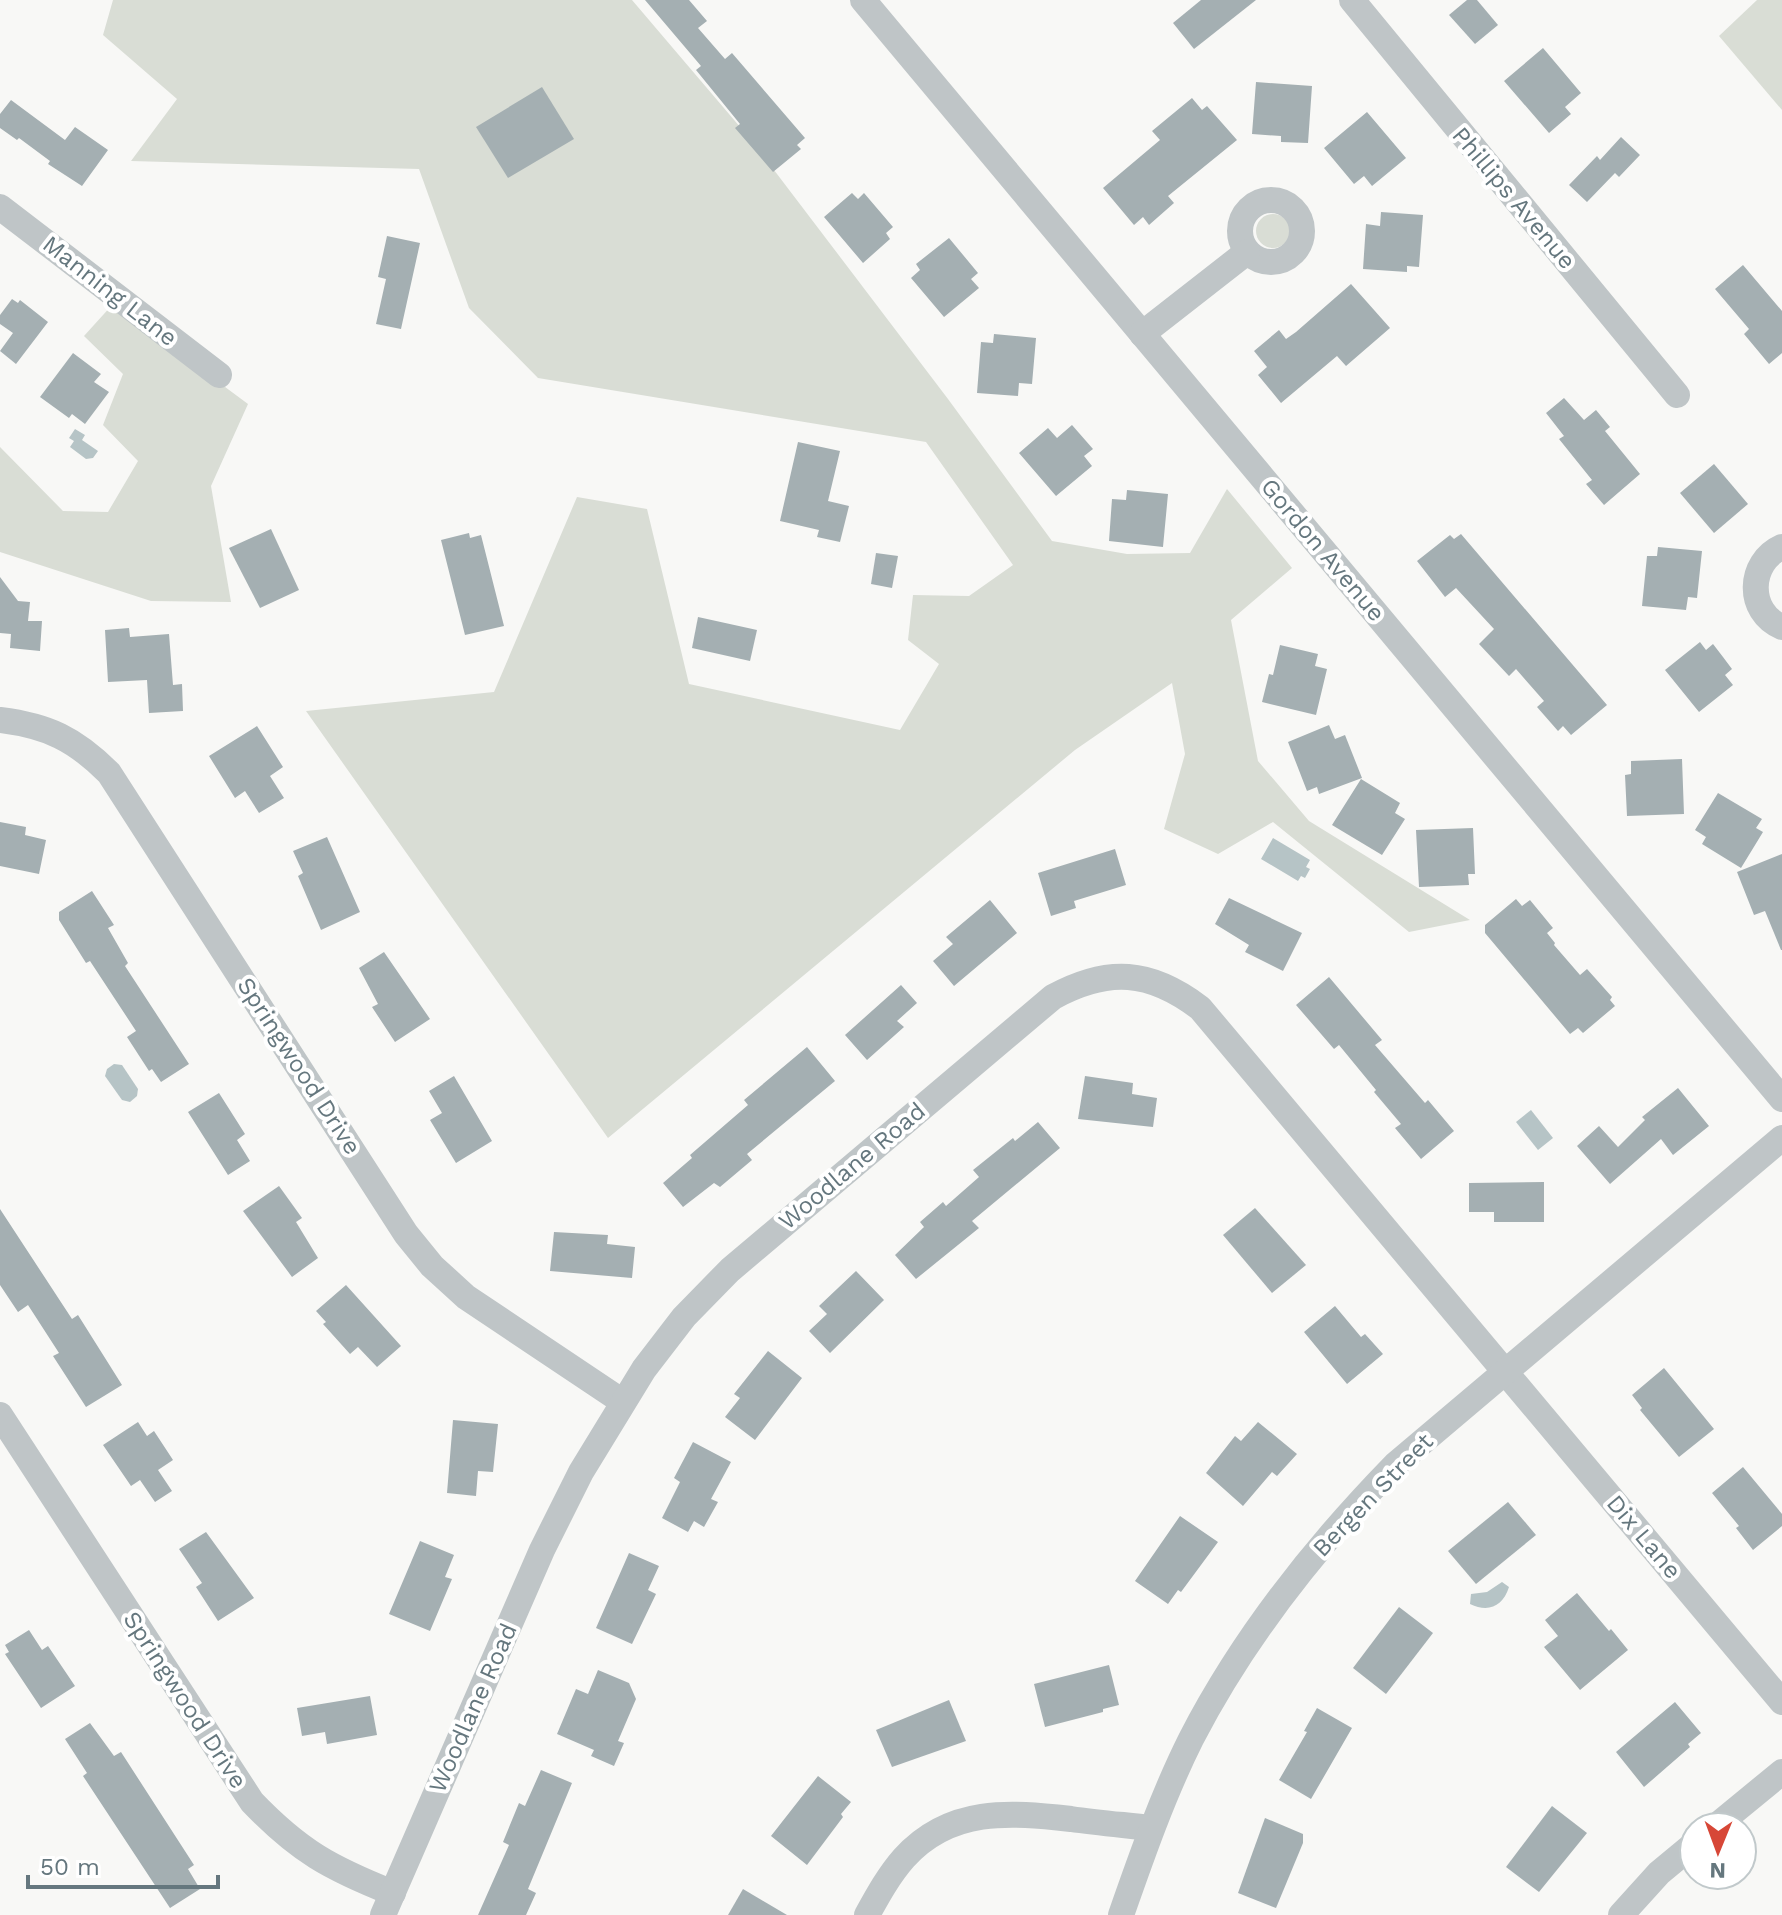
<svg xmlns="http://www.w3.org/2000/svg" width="1782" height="1915" font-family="'Work Sans',sans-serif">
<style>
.green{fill:#d9ddd5}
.water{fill:#b6c4c6}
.building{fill:#a4afb2}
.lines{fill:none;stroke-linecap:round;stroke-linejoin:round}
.minor{stroke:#bfc5c7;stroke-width:26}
.labels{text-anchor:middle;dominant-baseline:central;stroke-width:8;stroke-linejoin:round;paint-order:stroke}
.street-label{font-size:24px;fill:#65777e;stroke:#fff}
</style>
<rect width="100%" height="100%" fill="#f8f8f6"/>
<g class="green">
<path d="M113,0H632L752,141L948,399L1052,541L1127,554L1190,553L1227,489L1292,568L1231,620L1258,761L1309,821L1470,920L1409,932L1273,822L1218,854L1164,829L1185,754L1172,683L1075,750L608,1138L306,711L494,692L577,497L647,509L689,684L900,730L939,664L908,640L913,595L969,596L1013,565L926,442L538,378L469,308L419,169L131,161L177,99L103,35Z"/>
<path d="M1757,0H1782V110L1719,36Z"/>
<circle cx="1273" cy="231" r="17"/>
<path d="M113,304L248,404L211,486L231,602L151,601L0,552V447L63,511L108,512L138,461L103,425L123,374L84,336Z"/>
</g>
<g class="water">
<path d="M75,429L85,435L82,440L98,451L93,458L86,459L70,447L74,441L69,438Z"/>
<path d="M1273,838L1310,860L1306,867L1310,869L1305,878L1301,876L1298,881L1261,859Z"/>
<path d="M114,1064L122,1065L138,1089L137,1096L130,1102L122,1100L105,1076L107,1069Z"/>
<path d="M1531,1110L1553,1138L1538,1150L1516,1122Z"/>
<path d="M1502,1582L1509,1587C1503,1606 1489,1613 1470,1604L1471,1594L1487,1592Z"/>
</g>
<g class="building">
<path d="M645,0H689L707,21L698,28L725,59L732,53L805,138L797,145L801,149L773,172L735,128L740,124L696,70L701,66Z"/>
<path d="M1201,0H1256L1194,49L1173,23Z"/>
<path d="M1467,0H1477L1498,25L1475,44L1449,15Z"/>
<path d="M1543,48L1581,93L1565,107L1571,114L1549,133L1504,81Z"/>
<path d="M1256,82L1312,86L1308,143L1281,142V136L1252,134Z"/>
<path d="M542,87L574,139L508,178L476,127Z"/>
<path d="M1192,98L1202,110L1207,106L1237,140L1168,196L1174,203L1149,225L1143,217L1134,225L1103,188L1160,140L1152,131Z"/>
<path d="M11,100L65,140L75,127L108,150L82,186L48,164L50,161L19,138L17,140L0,128V114Z"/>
<path d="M1367,112L1406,158L1372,186L1364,176L1354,184L1324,148Z"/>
<path d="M1621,137L1640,155L1619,177L1615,173L1587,202L1569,185L1597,156L1600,160Z"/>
<path d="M852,193L858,199L864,193L893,227L886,233L890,239L863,263L824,217Z"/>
<path d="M1381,212L1423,215L1419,267L1407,266V272L1363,269L1366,224L1380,226Z"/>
<path d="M387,236L420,243L401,329L376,324L386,279L378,277Z"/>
<path d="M949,238L978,273L971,279L979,288L944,317L911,278L920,270L916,264Z"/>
<path d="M1743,265L1782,311V353L1769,364L1744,334L1749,329L1715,289Z"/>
<path d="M1351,284L1390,328L1346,366L1337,356L1281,403L1258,375L1267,367L1254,351L1279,330L1286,339L1296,332Z"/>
<path d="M12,299L18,303L20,300L48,322L16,364L0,351L13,333L0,324V315Z"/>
<path d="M994,334L1036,338L1032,384L1019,383L1018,396L977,393L981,342L993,343Z"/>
<path d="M73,353L101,374L94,382L109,392L85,424L72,414L69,418L40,397Z"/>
<path d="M1564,398L1584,420L1596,410L1610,427L1605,431L1640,474L1604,505L1586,484L1592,480L1559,439L1564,436L1546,413Z"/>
<path d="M1072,425L1093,449L1084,456L1092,466L1056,496L1019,453L1048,428L1057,438Z"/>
<path d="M798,442L840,451L828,501L849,506L840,542L817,537L819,530L780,521Z"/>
<path d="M1714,464L1748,504L1714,533L1680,493Z"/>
<path d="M1127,490L1168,494L1163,547L1109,541L1112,499L1126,500Z"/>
<path d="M271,529L299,590L260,608L229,548Z"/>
<path d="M469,533L470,538L481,535L504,626L465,635L441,540Z"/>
<path d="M1461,534L1607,705L1571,735L1563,726L1558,731L1537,707L1544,701L1516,669L1509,676L1479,644L1494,629L1456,588L1445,597L1417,561L1450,535L1454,539Z"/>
<path d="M1658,547L1702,551L1697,598L1688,597L1686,610L1642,606L1647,556H1657Z"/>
<path d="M876,553L898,556L892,588L871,584Z"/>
<path d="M0,577L18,601L30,602L28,621H42L40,651L10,648L11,634L0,633Z"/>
<path d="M698,617L757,630L750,661L692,648Z"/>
<path d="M129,628L130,637L169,634L173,685L182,684L183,711L149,713L147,680L108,682L105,630Z"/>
<path d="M1700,642L1706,650L1713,644L1723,657L1732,669L1725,675L1733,685L1699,712L1665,670Z"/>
<path d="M1280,645L1318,654L1315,666L1327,669L1316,715L1262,702L1269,674L1273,675Z"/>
<path d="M1329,725L1335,739L1345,735L1362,778L1319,794L1317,787L1307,791L1288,742Z"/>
<path d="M257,726L283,767L270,776L284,798L259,813L245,791L235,798L209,756Z"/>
<path d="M1682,759L1684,814L1627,816L1625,775L1631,774V761Z"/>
<path d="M1361,779L1400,803L1395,813L1405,819L1382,855L1332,825Z"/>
<path d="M1718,793L1762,819L1756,828L1763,832L1741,868L1702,844L1706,837L1695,830Z"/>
<path d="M0,822L26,827L25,835L46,840L39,874L0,866Z"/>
<path d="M1473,828L1475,874H1468L1469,885L1419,887L1416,830Z"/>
<path d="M327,837L360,912L321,930L298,876L303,873L293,851Z"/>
<path d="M1115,849L1126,885L1074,901L1076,908L1051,916L1038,873Z"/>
<path d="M1782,854V950H1781L1765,911L1754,915L1737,872Z"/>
<path d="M92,891L114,925L108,928L128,963L125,966L189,1064L161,1082L152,1069L149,1071L127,1037L136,1031L90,961L86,963L59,920V912Z"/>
<path d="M1229,898L1302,933L1283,971L1245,952L1249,945L1215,924Z"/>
<path d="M1516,899L1522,906L1530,900L1553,928L1547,933L1555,943L1554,945L1580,975L1587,969L1612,997L1610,1000L1615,1006L1583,1033L1578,1028L1570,1034L1485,933V925Z"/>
<path d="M990,900L1017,933L954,986L933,961L953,944L946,937Z"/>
<path d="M384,952L430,1019L395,1042L372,1007L378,1004L359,968Z"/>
<path d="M1329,977L1382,1040L1375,1045L1425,1103L1428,1100L1454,1131L1421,1159L1395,1128L1401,1124L1374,1092L1376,1090L1339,1045L1334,1049L1296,1005Z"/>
<path d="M901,985L917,1003L897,1021L904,1027L867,1060L845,1035Z"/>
<path d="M807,1047L835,1081L747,1154L752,1160L720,1187L714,1183L683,1207L663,1183L692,1158L690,1155L748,1105L744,1100Z"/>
<path d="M454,1076L492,1141L456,1163L430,1120L442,1113L429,1091Z"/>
<path d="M1085,1076L1133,1083L1132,1094L1157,1098L1153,1127L1078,1119Z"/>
<path d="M1678,1088L1709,1126L1673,1155L1661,1139L1610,1184L1577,1146L1599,1126L1618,1147L1645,1120L1642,1117Z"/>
<path d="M219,1093L245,1134L237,1140L250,1161L228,1175L188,1112Z"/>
<path d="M1038,1122L1060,1148L972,1221L979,1228L916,1279L895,1255L924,1227L920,1222L943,1202L946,1206L979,1177L973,1170L1013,1138L1015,1141Z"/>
<path d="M1544,1182V1222H1494V1212H1469V1183Z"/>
<path d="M279,1186L302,1218L296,1222L318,1258L292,1277L243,1211Z"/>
<path d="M1255,1208L1306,1265L1272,1293L1223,1235Z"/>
<path d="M0,1209L72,1319L78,1315L122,1385L86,1407L53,1356L59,1353L28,1305L18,1312L0,1285Z"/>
<path d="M554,1232L608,1235L607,1244L635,1247L632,1278L550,1271Z"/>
<path d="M856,1271L884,1300L830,1353L809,1331L827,1314L819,1306Z"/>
<path d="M346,1285L401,1346L377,1367L358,1347L350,1354L323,1324L326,1322L316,1311Z"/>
<path d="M1335,1306L1361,1337L1365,1334L1383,1354L1347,1384L1304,1332Z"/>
<path d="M768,1351L802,1378L755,1440L725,1417L740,1398L734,1394Z"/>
<path d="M1664,1368L1714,1429L1679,1457L1640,1410L1642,1408L1632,1395Z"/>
<path d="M453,1420L498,1424L493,1472L478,1471L476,1496L447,1493Z"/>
<path d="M138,1422L147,1436L154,1431L173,1460L158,1470L172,1491L155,1502L140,1480L131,1486L103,1445Z"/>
<path d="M1258,1422L1297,1454L1277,1476L1272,1472L1243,1506L1206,1473L1235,1436L1241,1441Z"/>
<path d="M693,1442L731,1462L711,1499L718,1502L704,1527L694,1521L688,1532L662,1518L680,1482L674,1478Z"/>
<path d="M1743,1467L1782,1514V1526L1753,1550L1736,1528L1739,1526L1712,1493Z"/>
<path d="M1508,1502L1536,1535L1476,1584L1448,1551Z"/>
<path d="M1180,1516L1218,1542L1181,1592L1178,1590L1168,1604L1135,1581Z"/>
<path d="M206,1532L254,1598L218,1621L196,1587L202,1583L179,1549Z"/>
<path d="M420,1541L454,1555L445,1577L452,1579L430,1631L389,1614Z"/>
<path d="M629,1553L659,1566L648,1590L656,1594L632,1644L596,1628Z"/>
<path d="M1577,1593L1609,1631L1611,1629L1628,1650L1580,1690L1544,1647L1558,1636L1545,1620Z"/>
<path d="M1399,1607L1433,1633L1386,1694L1353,1668Z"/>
<path d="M29,1630L42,1650L48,1646L75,1686L41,1708L5,1654L9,1652L5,1645Z"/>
<path d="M1109,1665L1119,1705L1103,1709V1712L1045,1727L1034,1684Z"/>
<path d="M598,1670L629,1683L636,1699L618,1741L624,1743L614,1766L591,1756L594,1750L557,1734L576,1689L588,1694Z"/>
<path d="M370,1696L377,1735L327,1744L325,1732L302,1736L297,1708Z"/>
<path d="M949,1700L966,1741L892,1767L876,1730Z"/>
<path d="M1675,1702L1701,1733L1688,1744L1690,1747L1644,1787L1616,1752Z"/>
<path d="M1317,1708L1352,1728L1311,1799L1279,1780L1307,1732L1304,1731Z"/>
<path d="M90,1723L114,1756L121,1752L194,1865L188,1869L200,1889L170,1908L83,1776L87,1773L65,1739Z"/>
<path d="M541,1770L572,1783L528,1889L536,1893L526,1915H478L509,1845L503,1842L519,1803L525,1806Z"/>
<path d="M818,1776L851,1802L841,1814L843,1817L807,1865L771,1836Z"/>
<path d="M1552,1806L1587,1833L1539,1892L1506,1867Z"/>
<path d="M1265,1818L1303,1834V1843L1276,1908L1238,1893Z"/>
<path d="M743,1889L787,1915H728Z"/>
</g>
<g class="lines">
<g class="minor">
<path d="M863,0L1782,1099"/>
<path d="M1352,0L1677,395"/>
<circle cx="1271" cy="231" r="31"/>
<path d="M0,207L219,375"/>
<path d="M1142,334L1247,252"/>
<path d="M1782,547C1748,562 1746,612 1782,627"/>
<path d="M0,720C48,726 75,739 109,773L406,1234L432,1266L466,1297L623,1402"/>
<path d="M0,1415L252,1802C299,1851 330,1868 393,1893"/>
<path d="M1715,1827L1782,1772"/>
<path d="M383,1915L542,1550L581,1472L644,1369L684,1317L730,1270L1053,997C1108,967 1150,970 1200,1008L1782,1702"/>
<path d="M867,1915C878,1895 889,1875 904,1858C950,1807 1010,1812 1071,1819C1098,1823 1125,1825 1151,1828"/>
<path d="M1121,1915C1142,1855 1163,1795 1191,1739C1244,1636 1315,1547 1395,1465L1782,1138"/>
<path d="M1621,1915L1659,1873L1694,1844"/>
</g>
</g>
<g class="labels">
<g class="street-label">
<text transform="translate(1514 198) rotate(50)">Phillips Avenue</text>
<text transform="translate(110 291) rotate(38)">Manning Lane</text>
<text transform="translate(1323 550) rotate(50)">Gordon Avenue</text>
<text transform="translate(299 1066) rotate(57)">Springwood Drive</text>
<text transform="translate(852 1166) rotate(-40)">Woodlane Road</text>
<text transform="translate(1373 1495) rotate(-46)">Bergen Street</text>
<text transform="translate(1644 1537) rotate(50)">Dix Lane</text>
<text transform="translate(185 1700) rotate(57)">Springwood Drive</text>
<text transform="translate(473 1708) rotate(-66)">Woodlane Road</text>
</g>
</g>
<g transform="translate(1718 1851) rotate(181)"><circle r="38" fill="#ffffff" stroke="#c1c9cb" stroke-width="2"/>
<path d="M0-6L14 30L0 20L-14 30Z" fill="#d74737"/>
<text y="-12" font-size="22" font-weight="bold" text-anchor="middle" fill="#65777e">N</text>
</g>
<path d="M28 1875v12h190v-12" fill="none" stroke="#65777e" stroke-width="4"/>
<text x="40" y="1875" font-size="24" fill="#65777e" stroke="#ffffff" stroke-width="6" paint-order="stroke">50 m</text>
</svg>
